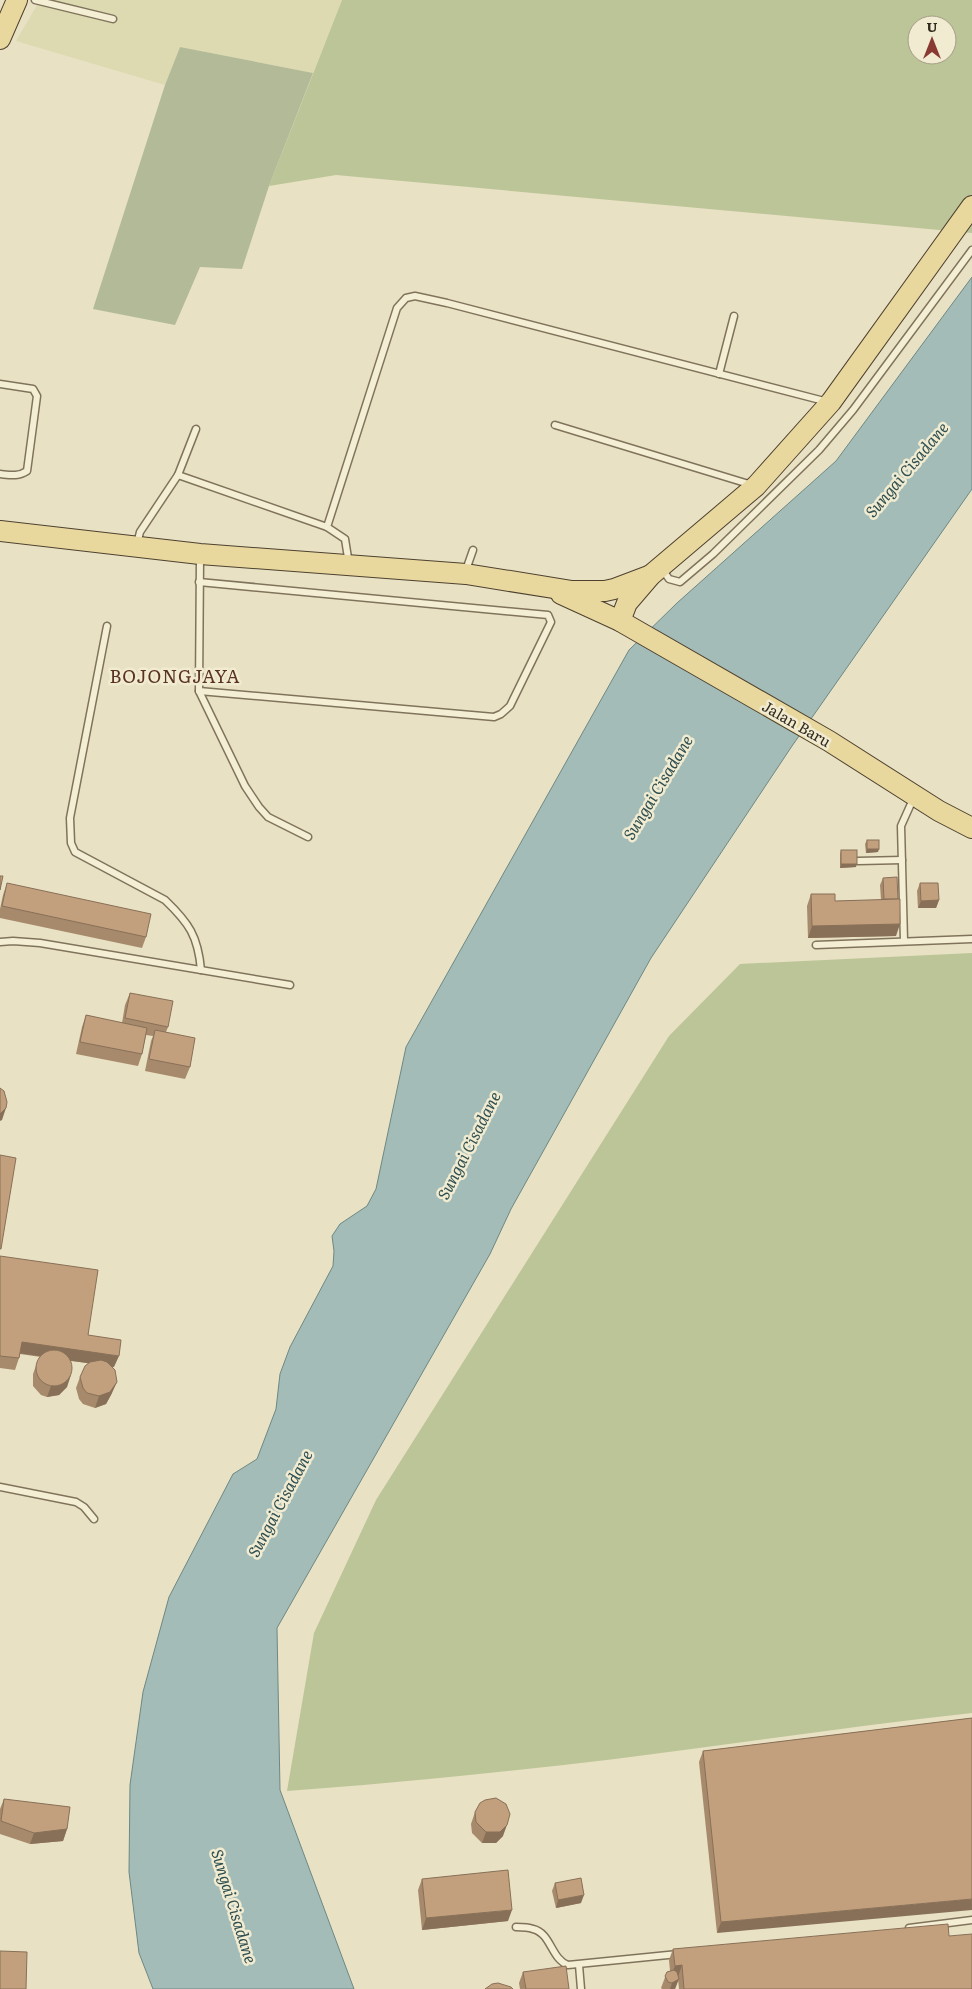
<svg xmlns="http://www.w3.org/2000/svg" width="972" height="1989" font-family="Literata,serif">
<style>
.farmland{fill:#dddab1}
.green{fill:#bcc598;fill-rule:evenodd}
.cemetery{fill:#b3ba97}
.water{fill:#a4bcb7;stroke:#6d8884}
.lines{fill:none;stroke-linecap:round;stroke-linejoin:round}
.lane-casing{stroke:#80735c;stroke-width:9}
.primary-casing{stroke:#4e4130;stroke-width:22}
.lane{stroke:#f4eed5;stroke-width:6}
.primary{stroke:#e8d89e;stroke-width:20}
.wall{fill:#a78a6c}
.shaded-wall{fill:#887058}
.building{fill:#c2a07d;stroke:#887058}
.labels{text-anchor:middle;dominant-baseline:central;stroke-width:5;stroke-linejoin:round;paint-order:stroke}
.street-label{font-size:15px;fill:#322a1e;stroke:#f1ebd1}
.water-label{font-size:16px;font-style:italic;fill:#2f4f50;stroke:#f1ebd1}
.quarter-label{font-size:18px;letter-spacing:1px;fill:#5a3323;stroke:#f1ebd1}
</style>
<rect width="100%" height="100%" fill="#e8e1c3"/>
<path class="farmland" d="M40,0H342L313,73L180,47L165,85L16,41Z"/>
<g class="green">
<path d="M342,0H972V233L336,175L269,186ZM917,25H947V55H917Z"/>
<path d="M972,953V1713C853,1726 734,1744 615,1759C506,1772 397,1783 287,1791L314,1633L376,1500L669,1036L740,964Z"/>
</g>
<path class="cemetery" d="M180,47L313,73L269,186L242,269L200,267L175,325L93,309L165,85Z"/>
<path class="water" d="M972,277V489L792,746L651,958L511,1209L490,1254L277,1628L280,1790L354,1989H153L139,1953L129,1872L130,1785L143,1692L169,1597L233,1474L257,1459L276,1409L280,1374L290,1347L333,1266L334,1251L332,1236L340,1224L367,1206L376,1189L406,1047L629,650L677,603L836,461Z"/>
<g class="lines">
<g class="lane-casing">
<g id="lane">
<path d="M35,0L113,19"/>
<path d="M719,374L734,316"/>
<path d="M0,384L33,389L37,396L27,471C18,477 10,475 0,474"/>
<path d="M555,425L752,485"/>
<path d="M178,475L196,429"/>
<path d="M137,544L140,532L178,475L327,527"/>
<path d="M200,558L199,691L245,786L259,807L268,817L308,837"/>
<path d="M349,564L345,539L327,527L397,308L406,298L415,296L447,303L828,402"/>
<path d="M662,569L669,579L680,582L713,554L819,450L853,410L972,250"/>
<path d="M466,570L473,550"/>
<path d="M199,582L548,615L551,622L510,706L501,714L494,717L199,691"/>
<path d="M107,626L70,818L71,843L75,852L165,900C189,923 198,936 201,970"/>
<path d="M858,861L902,860"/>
<path d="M904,941L901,826L914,797"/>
<path d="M0,942L13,941L40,943L290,985"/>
<path d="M816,945L972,939"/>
<path d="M0,1487L76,1502L84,1507L94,1519"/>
<path d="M516,1927C522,1927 528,1927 533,1929C551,1933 551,1959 568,1965L678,1954"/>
<path d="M909,1928L972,1920"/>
<path d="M579,1965L581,1989"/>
</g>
</g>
<g class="primary-casing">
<g id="primary">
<path d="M0,39L17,0"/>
<path d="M0,531L200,554L466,574L572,591H605L614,589L651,575"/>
<path d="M561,594L620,621L829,741L939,811L972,828"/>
<path d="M620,621L627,603L651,575L756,486L831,402L972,206"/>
</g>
</g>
<use href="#lane" class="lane"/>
<use href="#primary" class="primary"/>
</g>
<g class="wall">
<path d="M867,840L878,852L866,853L865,844Z"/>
<path d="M841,850L856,867L840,868V854Z"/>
<path d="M883,878L896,936L808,938L807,906L811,894L835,901L881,900L880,885Z"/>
<path d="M7,883L146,937L142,948L0,918V909L3,895Z"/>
<path d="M920,883L939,900L936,908H918L917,891Z"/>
<path d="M130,993L168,1027L166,1032L190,1067L185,1079L145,1071L151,1041L153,1036L146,1035L142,1054L138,1066L76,1054L82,1027L86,1015L122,1023L125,1005Z"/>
<path d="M0,1256L88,1335L114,1367H112V1393L106,1404L95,1408L83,1404L79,1399L76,1388L80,1377L88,1363L71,1361L67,1387L59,1395L47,1397L41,1395L33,1386V1374L37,1363L41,1357L20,1354L19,1358L15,1370L0,1368Z"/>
<path d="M972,1718L717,1933L699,1762L703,1751Z"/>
<path d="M4,1799L67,1829L63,1841L30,1844L0,1834V1809Z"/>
<path d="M475,1812L503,1836L496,1843H482L472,1833L471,1824Z"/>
<path d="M422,1879L508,1921L422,1930L418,1890Z"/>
<path d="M555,1883L581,1903L556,1908L552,1891Z"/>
<path d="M949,1936L972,1989H679L678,1979L675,1989H676H662L661,1988L667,1972L670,1971L669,1960L673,1949Z"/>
<path d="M523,1972L569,1989H520L519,1983Z"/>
</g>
<g class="shaded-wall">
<path d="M867,849H879L878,852L866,853Z"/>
<path d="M841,864H857L856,867L840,868Z"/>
<path d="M939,900L936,908H918L921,901Z"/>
<path d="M900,924L896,936L808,938L812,926Z"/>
<path d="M6,1108L2,1120L0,1121V1114Z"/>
<path d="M22,1342L119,1356L114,1367L18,1353Z"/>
<path d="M71,1375L67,1387L59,1395L47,1397L51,1386Z"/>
<path d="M117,1382L112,1393L106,1404L95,1408L99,1396Z"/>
<path d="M507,1825L503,1836L496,1843H482L486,1832Z"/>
<path d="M67,1829L63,1841L30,1844L34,1833Z"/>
<path d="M584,1895L581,1903L556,1908L558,1900Z"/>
<path d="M972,1899V1910L717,1933L721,1922Z"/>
<path d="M512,1910L508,1921L422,1930L426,1918Z"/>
<path d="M682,1965L678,1977H670L675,1966Z"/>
<path d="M679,1979L675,1989H670L672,1983Z"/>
</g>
<g class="building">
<rect x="867" y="840" width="12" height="9"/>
<rect x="841" y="850" width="16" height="14"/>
<path d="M0,876H3L0,890Z"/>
<path d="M897,877L898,899H884L883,878Z"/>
<path d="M7,883L151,914L146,937L2,906Z"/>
<path d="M920,883H938L939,900L921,901Z"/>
<path d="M811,894H835V901L900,899V924L812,926Z"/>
<path d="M130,993L173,1001L168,1027L125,1018Z"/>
<path d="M86,1015L147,1028L142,1054L80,1042Z"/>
<path d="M155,1030L195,1038L190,1067L149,1059Z"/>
<path d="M0,1088L4,1091L7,1102L6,1108L0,1114Z"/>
<path d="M0,1155L16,1158L1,1249H0Z"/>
<path d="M0,1256L98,1270L88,1335L121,1340L119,1356L22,1342L19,1358L0,1356Z"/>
<circle cx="54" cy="1368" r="18"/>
<path d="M101,1360L107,1362L115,1370L117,1382L110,1392L99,1396L87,1393L83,1388L80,1377L85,1366L90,1362Z"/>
<path d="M972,1718V1899L721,1922L703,1751Z"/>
<path d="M496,1798L506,1804L510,1814L507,1825L500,1832H486L476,1822L475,1812L480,1803L485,1800Z"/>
<path d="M4,1799L70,1807L67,1829L34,1833L1,1821Z"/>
<path d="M508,1870L512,1910L426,1918L422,1879Z"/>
<path d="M581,1878L584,1895L558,1900L555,1883Z"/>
<path d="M948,1924L949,1936L972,1934V1989H684L682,1965L675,1966L673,1949Z"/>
<path d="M0,1951L27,1952L26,1989H0Z"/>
<path d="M566,1966L569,1989H526L523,1972Z"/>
<path d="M674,1970L677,1972L679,1979L672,1983L668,1982L665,1976L667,1972Z"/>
<path d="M498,1983L511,1987L513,1989H485L492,1984Z"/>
</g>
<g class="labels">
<g class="street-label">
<text transform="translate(797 723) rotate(30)">Jalan Baru</text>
</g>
<g class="water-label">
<text transform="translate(906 469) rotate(-50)">Sungai Cisadane</text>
<text transform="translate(657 787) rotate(-59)">Sungai Cisadane</text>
<text transform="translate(468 1145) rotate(-63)">Sungai Cisadane</text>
<text transform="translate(279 1503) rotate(-62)">Sungai Cisadane</text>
<text transform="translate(235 1906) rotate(73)">Sungai Cisadane</text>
</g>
<g class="quarter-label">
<text x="175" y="675">BOJONGJAYA</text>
</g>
</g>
<g transform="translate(932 40)"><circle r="24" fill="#f1ebd1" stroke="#a59e89"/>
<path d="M0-4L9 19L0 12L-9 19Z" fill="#883a33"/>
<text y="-8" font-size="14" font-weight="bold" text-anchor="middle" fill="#322a1e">U</text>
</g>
</svg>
